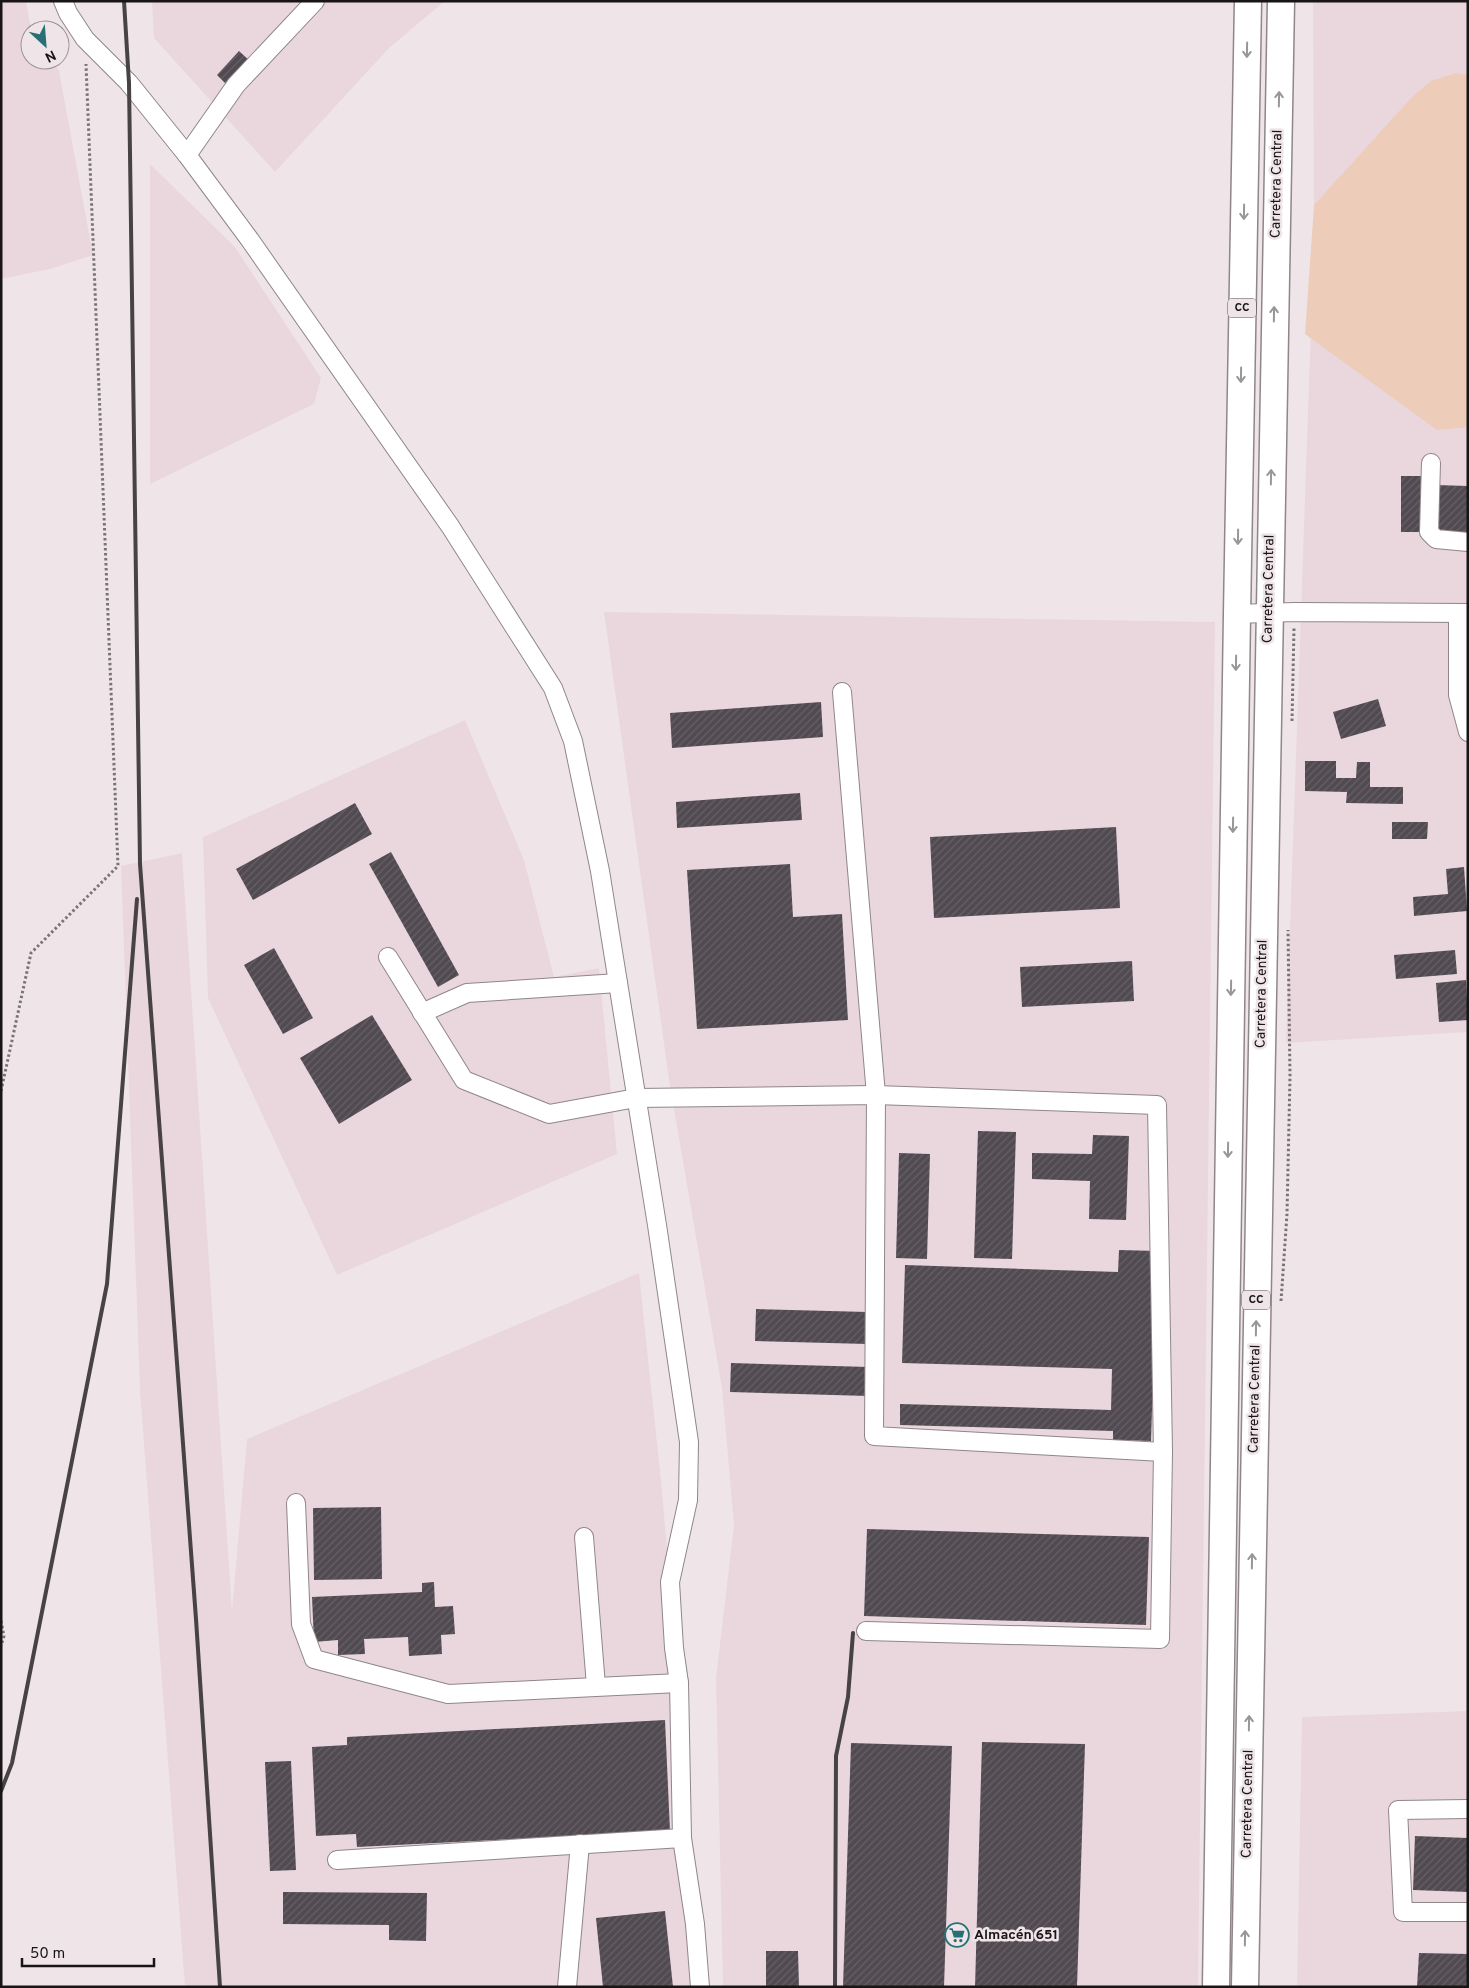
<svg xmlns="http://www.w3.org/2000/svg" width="1469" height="1988" font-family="Overpass,sans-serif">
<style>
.built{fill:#ead7de}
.pitch{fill:#edcdb9}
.building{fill:url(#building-hatch)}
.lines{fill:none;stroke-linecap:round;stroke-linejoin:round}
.minor-casing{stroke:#8f8689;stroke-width:20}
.highway-casing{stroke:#8f8689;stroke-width:29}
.path{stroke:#7a7376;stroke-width:3;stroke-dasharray:2.5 2.5;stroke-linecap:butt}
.minor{stroke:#fff;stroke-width:18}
.highway{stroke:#fff;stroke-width:26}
.rail{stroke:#474245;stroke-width:4}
.oneway{stroke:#989697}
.labels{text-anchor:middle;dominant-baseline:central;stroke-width:5;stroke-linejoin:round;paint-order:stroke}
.shield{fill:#efe5e9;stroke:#595356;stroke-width:1}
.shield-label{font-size:12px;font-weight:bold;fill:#191517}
.street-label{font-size:14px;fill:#191517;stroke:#efe5e9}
.poi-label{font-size:14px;font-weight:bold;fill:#191517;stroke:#efe5e9;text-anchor:start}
</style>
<defs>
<pattern id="building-hatch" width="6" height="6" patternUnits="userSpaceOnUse" patternTransform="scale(1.25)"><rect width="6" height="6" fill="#514b51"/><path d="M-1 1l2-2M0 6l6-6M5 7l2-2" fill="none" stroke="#666166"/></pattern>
</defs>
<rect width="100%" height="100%" fill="#efe5e9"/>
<g class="built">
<path d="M1,1H26L31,30L30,60H52L59,71L93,255L50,269L1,279Z"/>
<path d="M152,1H445L389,48L275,172L154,38Z"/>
<path d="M1313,1H1468V1032L1286,1043L1314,240Z"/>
<path d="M150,164L235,247L321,378L314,404L150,484Z"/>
<path d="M604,612L1215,622L1198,1987H723L716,1678L734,1525L722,1388L669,1080Z"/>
<path d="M465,720L524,860L554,977L599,968L617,1154L337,1275L208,998L203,837Z"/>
<path d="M182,853L232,1611L247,1439L639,1273L661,1481L679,1683L693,1987H185L140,1391L121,866Z"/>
<path d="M1468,1711V1987H1297L1302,1717Z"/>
</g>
<path class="pitch" d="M1456,73L1468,75V427L1437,430L1305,334L1314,205L1413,96L1431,81Z"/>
<g class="building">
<path d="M239,51L251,62L228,86L217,75Z"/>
<path d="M1401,476H1421L1420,532H1401Z"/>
<path d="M1436,485L1468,486V535H1435Z"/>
<path d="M1378,699L1386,726L1341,739L1333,712Z"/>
<path d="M821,702L823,737L672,748L670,713Z"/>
<path d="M1305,761H1336V778H1356L1357,762H1370V787H1403V804L1346,803L1347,792L1305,791Z"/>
<path d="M800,793L802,820L677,828L676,802Z"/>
<path d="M355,803L372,834L253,900L236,869Z"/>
<path d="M1392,822H1428L1427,839H1392Z"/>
<path d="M1116,827L1120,908L934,918L930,837Z"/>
<path d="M391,852L459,975L438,987L369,864Z"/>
<path d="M790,864L793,917L842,914L848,1020L697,1029L687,870Z"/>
<path d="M1464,867L1467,911L1414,916L1413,897L1448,894L1446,869Z"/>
<path d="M274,948L313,1018L283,1034L244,965Z"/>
<path d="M1455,950L1457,974L1396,979L1394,955Z"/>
<path d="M1132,961L1134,1001L1022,1007L1020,967Z"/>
<path d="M1466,980L1468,1020L1439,1022L1436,983Z"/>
<path d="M372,1015L412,1080L339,1124L300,1058Z"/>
<path d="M978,1131L1016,1132L1012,1259L974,1258Z"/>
<path d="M1093,1135L1129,1136L1126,1220L1089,1219L1090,1181L1032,1179V1153L1092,1154Z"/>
<path d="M899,1153L930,1154L927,1259L896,1258Z"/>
<path d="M1119,1250L1157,1251L1151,1441L1113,1440V1431L900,1425V1404L1111,1410L1112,1369L902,1363L905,1265L1118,1272Z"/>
<path d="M756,1309L868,1312L867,1344L755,1341Z"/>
<path d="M731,1363L869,1367L868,1396L730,1392Z"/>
<path d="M381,1507L382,1579L314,1580L313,1508Z"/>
<path d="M867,1529L1149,1537L1146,1625L864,1616Z"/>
<path d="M434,1582L435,1607L453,1606L455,1634L441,1635L442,1654L409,1656L408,1637L364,1639L365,1654L338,1655V1640L314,1642L312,1597L422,1592V1583Z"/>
<path d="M665,1720L670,1831L357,1847L356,1834L316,1836L312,1747L347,1745V1737Z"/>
<path d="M982,1742L1085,1744L1077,1987H975Z"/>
<path d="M851,1743L952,1746L944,1987H843Z"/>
<path d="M291,1761L296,1870L270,1871L265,1762Z"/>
<path d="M1415,1836L1468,1838V1892L1413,1890Z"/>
<path d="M283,1892L427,1893L426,1941L389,1940V1925L283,1924Z"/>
<path d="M665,1911L673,1987H603L596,1918Z"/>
<path d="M766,1951H798L799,1987H766Z"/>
<path d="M1419,1953L1468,1954V1987H1417Z"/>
</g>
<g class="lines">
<g class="minor-casing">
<g id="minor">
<path d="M63,1L68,13L85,39L129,83L187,155L250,240L450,526L553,688L573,741L600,871L657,1225L689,1442L688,1500L670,1582L674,1648L679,1683L682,1838L695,1924L700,1987"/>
<path d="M187,155L236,85L315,1"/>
<path d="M1431,463L1429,532L1436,539L1468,542"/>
<path d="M1458,613V695L1468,732"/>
<path d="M1237,614L1295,612L1468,613"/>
<path d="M842,692L876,1095L874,1436L1163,1452"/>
<path d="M388,957L464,1080L549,1114L636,1098L876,1095L1157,1105L1163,1452L1160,1639L866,1631"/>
<path d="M422,1013L467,993L618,983"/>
<path d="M296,1503L301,1624L314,1659L448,1694L679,1683"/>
<path d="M584,1537L596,1686"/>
<path d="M1468,1809L1398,1810L1403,1912H1468"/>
<path d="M337,1860L682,1838"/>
<path d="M567,1987L580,1844"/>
</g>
</g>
<g class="highway-casing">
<g id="highway">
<path d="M1216,1987L1237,614L1248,1"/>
<path d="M1245,1987L1281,1"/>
</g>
</g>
<g class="path">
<path d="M1292,721L1294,628"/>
<path d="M1,1091L31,953L118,866L86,64"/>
<path d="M1281,1301L1287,1214L1290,1076L1288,930"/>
<path d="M1,1621L4,1636L1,1646"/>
</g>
<use href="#minor" class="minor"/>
<use href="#highway" class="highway"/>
<g class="rail">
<path d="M124,1L129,83L140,864L196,1619L220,1987"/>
<path d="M1,1791L12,1763L107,1284L137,899"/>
<path d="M835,1987L836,1756L848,1697L853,1633"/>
</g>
</g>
<defs><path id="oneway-shaft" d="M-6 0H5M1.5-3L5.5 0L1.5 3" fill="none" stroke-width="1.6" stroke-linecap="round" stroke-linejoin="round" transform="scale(1.25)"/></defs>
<g class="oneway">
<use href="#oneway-shaft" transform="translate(1247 50) rotate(91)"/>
<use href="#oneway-shaft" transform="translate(1279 99) rotate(-89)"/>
<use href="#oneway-shaft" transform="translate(1244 212) rotate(91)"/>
<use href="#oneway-shaft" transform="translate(1274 314) rotate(-89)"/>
<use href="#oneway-shaft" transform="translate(1241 375) rotate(91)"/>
<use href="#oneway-shaft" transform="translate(1271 477) rotate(-89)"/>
<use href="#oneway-shaft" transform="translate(1238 537) rotate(91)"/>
<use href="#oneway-shaft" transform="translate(1236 663) rotate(91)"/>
<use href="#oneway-shaft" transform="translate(1233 825) rotate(91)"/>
<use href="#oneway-shaft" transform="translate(1231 988) rotate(91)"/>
<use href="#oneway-shaft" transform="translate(1228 1150) rotate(91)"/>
<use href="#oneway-shaft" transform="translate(1256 1328) rotate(-89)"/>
<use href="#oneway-shaft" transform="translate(1252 1561) rotate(-89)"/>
<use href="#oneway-shaft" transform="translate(1249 1723) rotate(-89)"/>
<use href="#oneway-shaft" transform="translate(1245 1938) rotate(-89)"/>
</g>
<defs>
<g id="supermarket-ring" transform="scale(1.25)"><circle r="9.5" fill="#efe5e9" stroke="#267076" stroke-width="1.5"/><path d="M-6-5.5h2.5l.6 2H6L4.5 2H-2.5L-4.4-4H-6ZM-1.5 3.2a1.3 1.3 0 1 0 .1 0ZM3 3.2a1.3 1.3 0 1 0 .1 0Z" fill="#267076"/></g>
</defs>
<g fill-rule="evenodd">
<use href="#supermarket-ring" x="957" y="1935"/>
</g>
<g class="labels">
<g class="shield">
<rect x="1228" y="298.5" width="28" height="19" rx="4"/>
<rect x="1242" y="1290.5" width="28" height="19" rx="4"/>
</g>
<g class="shield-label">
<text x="1242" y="308">CC</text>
<text x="1256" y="1300">CC</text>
</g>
<g class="street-label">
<text transform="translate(1277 184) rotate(-89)">Carretera Central</text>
<text transform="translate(1269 589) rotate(-89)">Carretera Central</text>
<text transform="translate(1262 994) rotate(-89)">Carretera Central</text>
<text transform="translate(1255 1399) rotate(-89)">Carretera Central</text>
<text transform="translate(1248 1804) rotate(-89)">Carretera Central</text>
</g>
<g class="poi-label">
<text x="974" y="1935">Almacén 651</text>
</g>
</g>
<rect width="1469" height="1988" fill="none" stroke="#191517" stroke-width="5"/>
<g transform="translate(45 45) rotate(154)"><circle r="24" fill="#efe5e9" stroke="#999295"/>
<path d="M0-4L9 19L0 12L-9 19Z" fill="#267076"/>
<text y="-8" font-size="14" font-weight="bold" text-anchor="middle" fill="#191517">N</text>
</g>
<path d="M22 1958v8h132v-8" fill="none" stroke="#191517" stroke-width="2.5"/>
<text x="30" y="1958" font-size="15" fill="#191517" stroke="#efe5e9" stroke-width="4" paint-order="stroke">50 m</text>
</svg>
